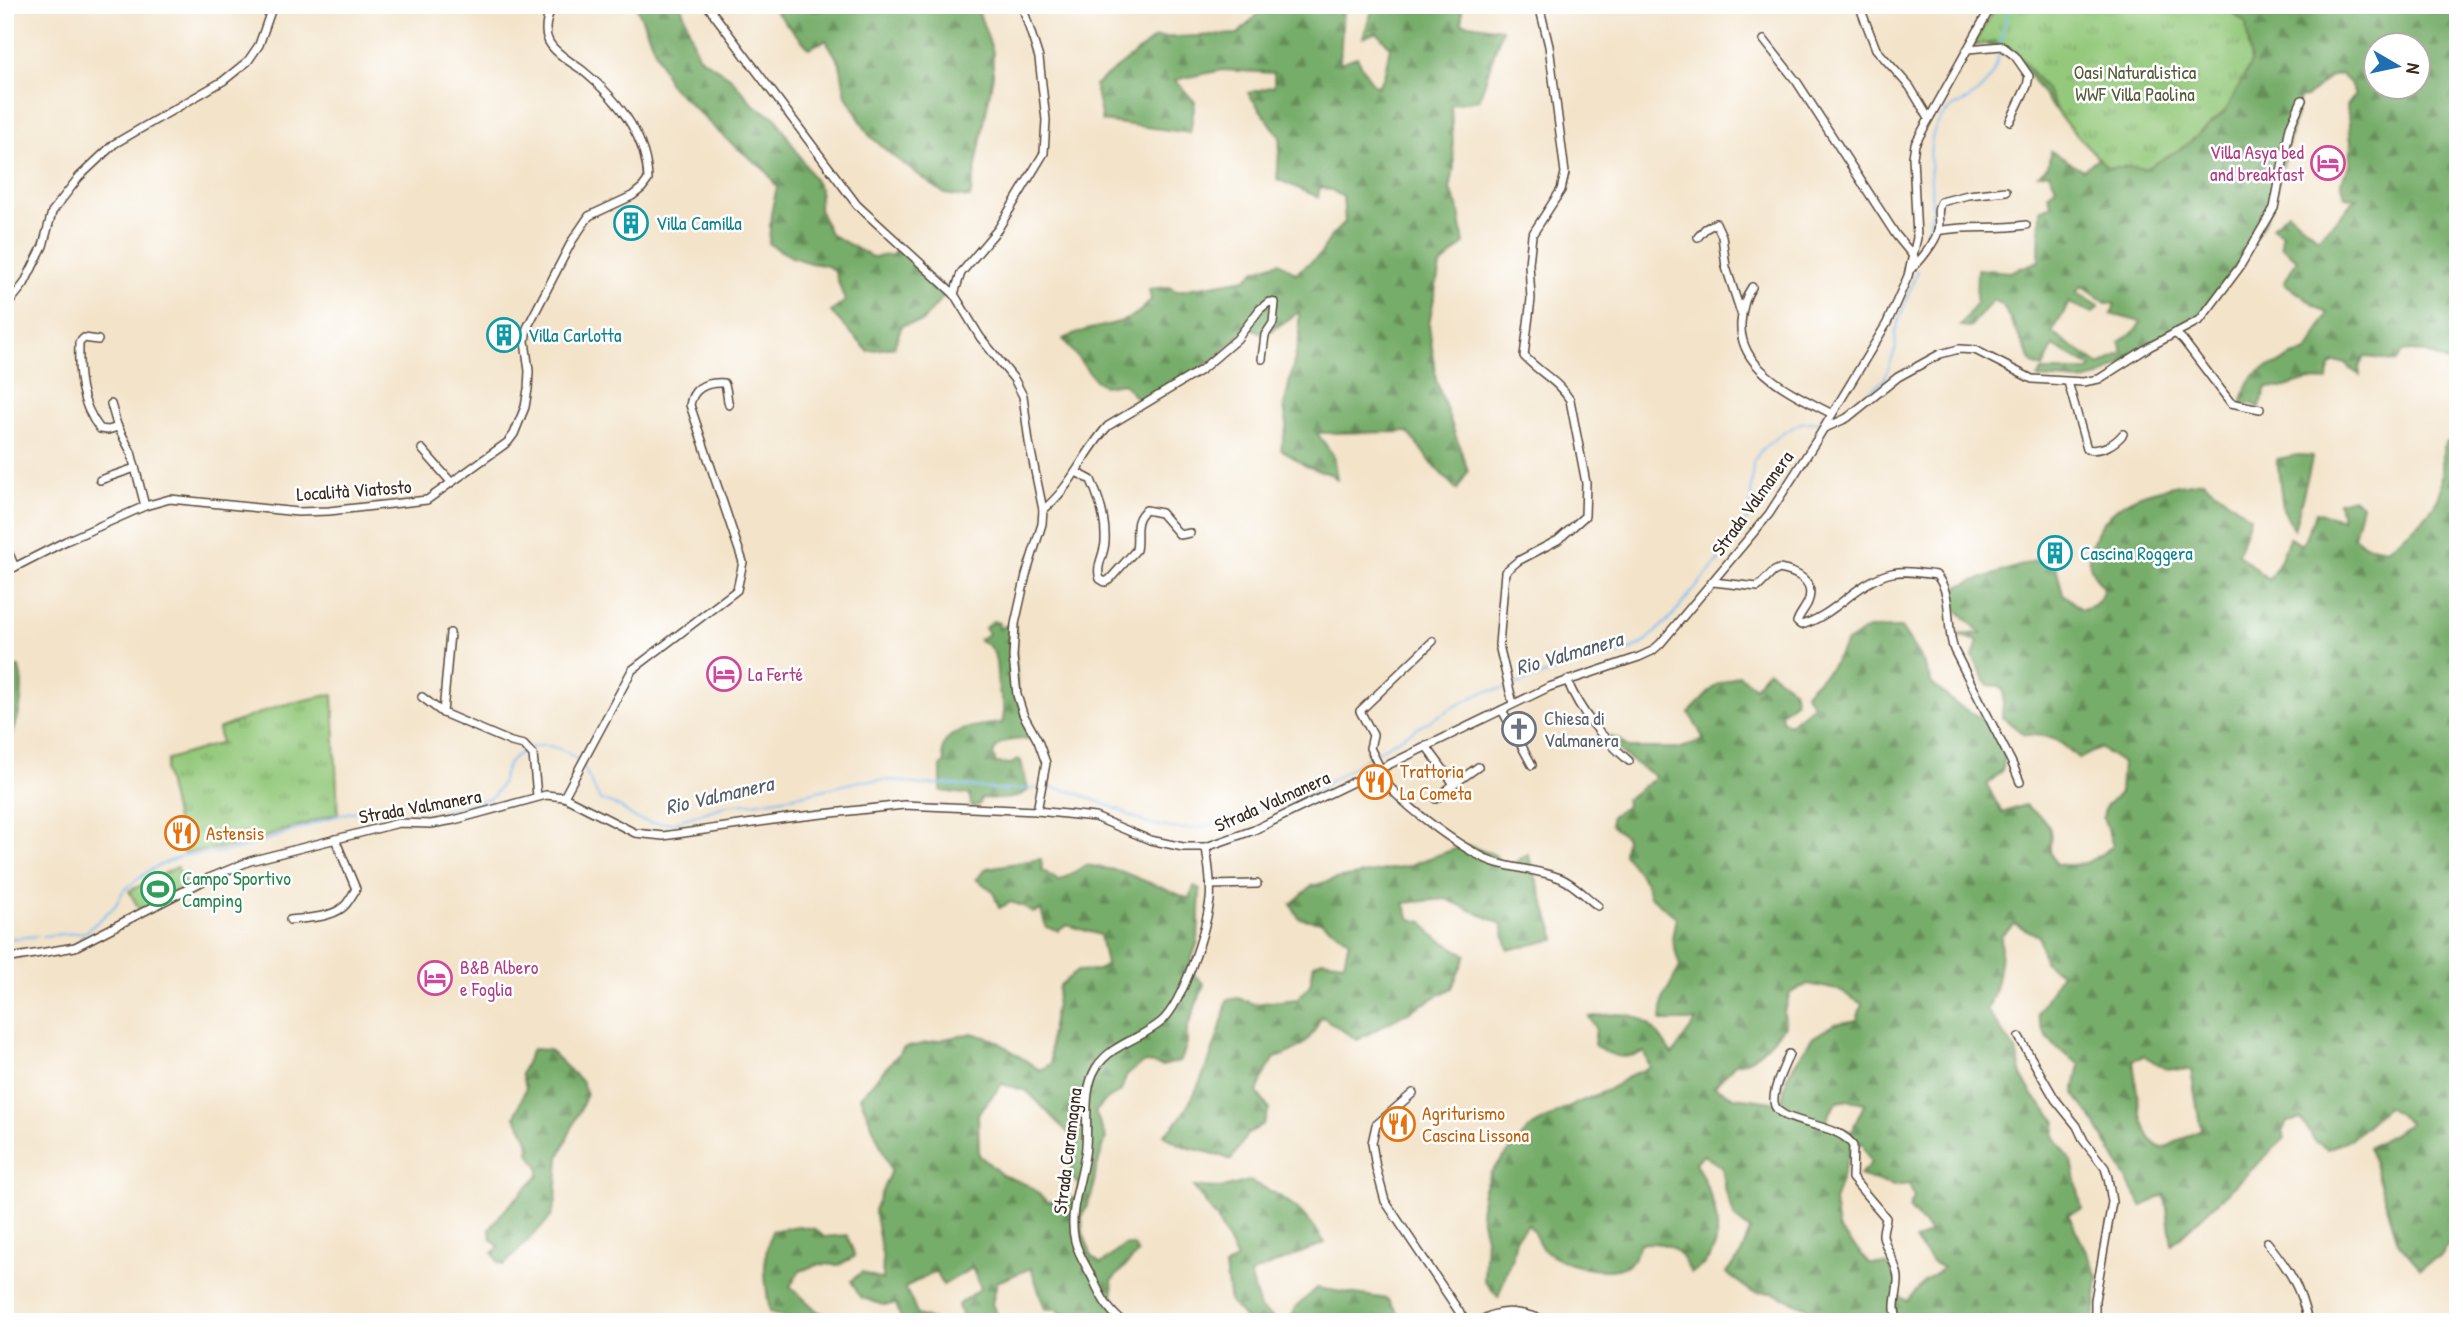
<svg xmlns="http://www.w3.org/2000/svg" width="2463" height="1327" font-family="'Patrick Hand',sans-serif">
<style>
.grass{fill:#94c97b;stroke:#687a4c;stroke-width:2}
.forest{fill:url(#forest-firs);stroke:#596c44;stroke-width:2;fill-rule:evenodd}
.park{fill:url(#park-tufts);stroke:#687a4c;stroke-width:2}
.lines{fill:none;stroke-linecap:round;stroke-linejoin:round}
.stream{stroke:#7fbef3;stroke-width:2}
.minor-casing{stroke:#574638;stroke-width:10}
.minor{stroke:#fff;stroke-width:7}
.labels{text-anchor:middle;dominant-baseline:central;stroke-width:5;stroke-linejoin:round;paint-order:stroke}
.park-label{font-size:19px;fill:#565a3a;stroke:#fff}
.hotel-label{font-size:19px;fill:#b23c85;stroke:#fff;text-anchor:start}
.culture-label{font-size:19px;fill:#0d838f;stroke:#fff;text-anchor:start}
.street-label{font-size:19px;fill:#3b2a1e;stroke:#fff}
.worship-label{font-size:19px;fill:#5b616d;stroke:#fff;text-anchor:start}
.food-label{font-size:19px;fill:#c56008;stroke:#fff;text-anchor:start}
.leisure-label{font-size:19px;fill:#27864d;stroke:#fff;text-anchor:start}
.water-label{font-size:21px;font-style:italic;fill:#535e69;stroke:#fff}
</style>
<defs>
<pattern id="forest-firs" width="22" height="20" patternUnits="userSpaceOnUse" patternTransform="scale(1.75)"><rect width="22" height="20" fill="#77ad6b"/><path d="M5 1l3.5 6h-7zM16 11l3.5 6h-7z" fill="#638d57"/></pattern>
<pattern id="park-tufts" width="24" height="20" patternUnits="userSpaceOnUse" patternTransform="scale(1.75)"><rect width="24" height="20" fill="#94c97b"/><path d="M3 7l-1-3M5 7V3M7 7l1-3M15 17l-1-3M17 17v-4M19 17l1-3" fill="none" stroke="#7aa364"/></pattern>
</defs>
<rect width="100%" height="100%" fill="#fff"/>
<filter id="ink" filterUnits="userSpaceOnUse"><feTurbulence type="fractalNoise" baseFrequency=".0143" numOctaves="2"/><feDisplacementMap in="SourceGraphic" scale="14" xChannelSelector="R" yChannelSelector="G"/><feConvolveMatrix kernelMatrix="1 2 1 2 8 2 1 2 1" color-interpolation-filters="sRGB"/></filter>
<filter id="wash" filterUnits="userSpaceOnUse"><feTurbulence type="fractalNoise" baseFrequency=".00686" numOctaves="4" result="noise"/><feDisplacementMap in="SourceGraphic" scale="28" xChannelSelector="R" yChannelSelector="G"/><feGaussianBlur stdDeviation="1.57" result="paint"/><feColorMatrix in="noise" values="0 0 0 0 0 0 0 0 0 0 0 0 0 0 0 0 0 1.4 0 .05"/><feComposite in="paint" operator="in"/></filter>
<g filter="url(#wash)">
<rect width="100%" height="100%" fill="#f3e3c9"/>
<path class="grass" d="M177,867L187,887L140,911L129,891Z"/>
<g class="forest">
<path d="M636,5H681L698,56L730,77L754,105L776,118L820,189L819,209L830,234L872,257L892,255L898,247L947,292L922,322L902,325L894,347L868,351L831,312L845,301L834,270L825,265L810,263L792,257L769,244L771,214L777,187L766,171L725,138L669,84Z"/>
<path d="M778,5H976L993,52V75L970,198L945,194L894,157L869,135L846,96L840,64L826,40L809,48L775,11Z"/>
<path d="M1267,5H1343L1340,63L1357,57L1370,80L1377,87L1384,77L1390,47L1377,32L1363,37L1374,5H1462V23L1502,29L1479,100L1451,104L1454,168L1450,190L1458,205L1464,244L1440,266L1429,324L1436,380L1468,471L1457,490L1433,465L1408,432L1317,433L1333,455L1337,479L1330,474L1306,466L1281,449L1287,424L1284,407L1299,340V312L1265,335L1248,326L1216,358L1142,405L1123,383L1104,386L1095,380L1063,339C1072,336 1081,331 1090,329C1118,322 1132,323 1151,300L1149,289L1169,287L1176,291L1246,279L1256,270L1279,262L1296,273L1320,255L1331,236L1345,222L1343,197L1331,190L1320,187L1318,197L1277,179L1280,137L1248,93L1274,86V73L1222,70L1175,80L1195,102L1190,133L1102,121L1095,85L1155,38L1238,34Z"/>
<path d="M2107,5H2458V368C2441,360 2422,347 2403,352L2397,362C2385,360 2376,357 2364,357L2359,367L2360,375L2349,368L2347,363H2333L2329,367L2328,381L2308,380L2282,388L2266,387L2260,407L2251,403L2245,406L2241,404C2247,383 2252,370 2275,365C2280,364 2285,360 2290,357C2295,355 2301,354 2307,352L2328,314L2284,283L2297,259L2281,246L2282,234L2272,227L2288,212L2318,238L2357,198L2345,197L2341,181L2350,166L2351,142L2347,106L2355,95L2350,83L2341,74L2329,77L2306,97L2300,98L2272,208L2255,239L2200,317L2099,377L2081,381L2038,378L2042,371H2089L2092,368L2053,346L2043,368L2033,364L2002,304L1993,300L1970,327L1960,326L1976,303L1977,269L2010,272L2039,261L2040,210L2052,205L2048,195L2056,187L2049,172L2039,174L2048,166L2051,151L2083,170L2099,157L2049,103L2015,54L1987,45V27ZM2376,46H2418V88H2376ZM2082,286L2106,303L2115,304L2111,314L2141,322L2135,331L2119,342L2123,352L2100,365L2052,333L2069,303L2093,313L2099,306L2076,292Z"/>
<path d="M2458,438V1230L2440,1257L2420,1268L2398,1242L2369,1148L2410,1123L2387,1107L2351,1139L2327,1149L2315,1141L2301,1119L2287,1122L2283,1130L2285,1138L2172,1245L2165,1195L2142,1206L2093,1119L2074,1094L2080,1064C2056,1049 2045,1042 2038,1014L2061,973L2044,962L2039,936L2015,924L2001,935C2002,961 1998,986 1987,1010L2016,1051L2023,1079L2035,1098L2056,1120L2054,1136L2072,1162L2082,1209L2068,1214L2098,1276L2094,1322H1831L1828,1317L1773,1293L1752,1292L1726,1273L1740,1257L1750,1230L1735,1218L1726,1192L1722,1167L1703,1155L1695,1163C1711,1190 1730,1236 1705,1263C1702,1267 1696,1270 1691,1273C1676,1246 1672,1242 1640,1243C1638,1249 1634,1259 1630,1263C1612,1279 1557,1265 1542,1248C1537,1241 1535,1232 1528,1224L1516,1237L1513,1254L1498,1297L1484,1280L1486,1237L1480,1213L1483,1191L1491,1172L1529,1129L1570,1106L1608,1090L1631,1075L1650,1068L1644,1052C1622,1060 1614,1058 1594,1045L1596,1028L1589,1017C1636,1010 1647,1015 1672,1055L1696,1021H1661L1663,998L1680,967L1672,938L1676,917L1650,896L1645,881L1624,854L1626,838L1611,825V816L1627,806L1625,800L1656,777L1630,760L1603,736L1619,739L1628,748H1682L1704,739L1689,713L1716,685L1739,675L1755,687L1768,670L1793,689L1796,701L1781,713L1782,720L1789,725L1813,705L1805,693L1830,668L1847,642L1868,629L1901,628L1922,660L1932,684L1956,704L1992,724L2006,752L2002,770L1987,785L2002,813L2025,805C2033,812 2047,819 2050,830C2053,847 2045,845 2056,864C2084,868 2092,861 2113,846L2103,817L2106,806L2120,793L2122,763L2100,748L2079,759C2061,741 2051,734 2025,735L2002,717L2004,692L2000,686L1987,685L1973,657L1978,641L1955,635L1981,633L1953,606L1955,592L1959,586L2034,561H2046L2056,566L2063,594L2081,609C2096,607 2100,602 2104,588C2089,571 2085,560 2094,539C2115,492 2158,489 2203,481L2250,517L2238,554L2269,580L2280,561L2289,538L2302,545L2316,512L2342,519L2339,502L2353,498L2362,505L2354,536L2365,545L2387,549C2403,537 2435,513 2440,493C2444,476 2440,459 2445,443ZM1808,984L1838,990L1862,1004L1857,1020L1835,1024L1812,1038L1787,1076L1781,1103L1734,1097L1714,1087L1735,1064C1755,1063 1771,1040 1785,1026L1784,1011L1790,993ZM2144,1056L2167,1069L2191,1070L2201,1130L2164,1148C2139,1146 2136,1082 2133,1060ZM1849,1100L1865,1103L1851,1132L1826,1126L1829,1113L1837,1102ZM1862,1142L1871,1163L1859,1175L1893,1186L1909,1184L1914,1197L1909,1208L1930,1232L1915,1241L1932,1262L1943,1268L1924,1282L1907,1301L1896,1294L1899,1279L1887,1265L1870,1264L1838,1228L1834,1202L1849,1154Z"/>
<path d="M2298,455L2313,456L2294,530L2283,509L2277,459Z"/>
<path d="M993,621L999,623V629L1009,624H1015L1017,695L1035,736C1020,743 1001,734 993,754L996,763L1012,764L1017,759L1021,761L1028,790C1016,801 997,799 981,798L979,805L971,807L970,795L941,791V766L945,762C932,729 979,725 1002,723C1008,698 1000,703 998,685C996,674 998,661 993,651C990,646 984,643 979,640L988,634L985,628Z"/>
<path d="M15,667H19C26,690 19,727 5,747V705Z"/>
<path d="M1466,845L1495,855L1505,869L1528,854L1556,939L1508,950L1502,924L1446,899L1404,903L1410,919L1423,922L1433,935L1466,955L1452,988L1357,1040L1321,1016C1313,1040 1299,1051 1275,1058L1264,1075L1257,1092L1269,1109L1263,1125L1248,1133L1231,1160C1209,1149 1183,1152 1164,1134C1170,1129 1176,1124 1180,1118C1200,1089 1221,1035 1227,1000L1238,998L1254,1004L1297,999L1310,985L1314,964L1322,960L1344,963L1349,940L1321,922L1299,918L1291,904L1312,886L1336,879L1407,866Z"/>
<path d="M1041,859L1042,870L1059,881L1086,865L1120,871L1190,899L1194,886L1200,890L1198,941L1188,969L1204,984L1187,1029V1043L1181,1061L1162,1066L1144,1062L1126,1076L1121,1091L1105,1101L1095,1112L1106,1138L1096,1170L1092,1194L1082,1217L1083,1233L1092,1257L1101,1264L1125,1245L1134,1246L1138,1253L1112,1280C1113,1294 1113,1312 1123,1322H1065L1058,1309H1045L1031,1268L997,1282L992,1304L1000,1322H963L958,1305L981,1288L972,1268L943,1285L936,1271L905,1287L918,1315L936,1322H902L896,1304L883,1305L860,1297L851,1281L862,1272L882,1280L883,1259L874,1210L891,1170L860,1097L904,1048L972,1033L995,1040L1040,1070L1051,1064L1050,1038L1059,986L1077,971L1099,970L1106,965L1100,935L1067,925L1058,931L1046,927L1041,910L1032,913L1023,906L1011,902L999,908L993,891L976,879L987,868ZM1002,1084L1027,1091L1077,1142L1070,1177L1080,1185L1076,1198L1048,1202L1028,1185L1002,1175L979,1155L978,1114Z"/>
<path d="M532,1049L549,1050L582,1082L587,1094L559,1157L556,1201L551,1217L504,1265L498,1262L493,1253L499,1247L491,1239L490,1229L501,1214L539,1175V1167L529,1153C530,1139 524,1128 515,1117L526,1087L521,1074Z"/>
<path d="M1249,1181C1287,1197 1303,1209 1325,1243L1250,1274L1260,1309L1279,1322H1267L1262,1318L1256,1322H1248L1230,1302L1225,1267L1237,1259L1217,1219L1194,1187L1223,1188Z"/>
<path d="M798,1226L815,1229L824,1237L847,1235L855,1256L839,1265L820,1264L800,1271L790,1286L816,1310L836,1322H797L770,1312C765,1281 761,1261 772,1231Z"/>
<path d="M1317,1288L1387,1299L1405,1322H1290L1295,1308Z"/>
</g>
<g class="park">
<path d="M1996,5H2207L2226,7L2246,24L2251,63L2226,110L2188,144L2147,168L2107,167L2060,117L2048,92L2016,52L1995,42L1974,46Z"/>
<path d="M333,694L338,813L238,846L183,853L165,771L168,759L221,743L218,729L278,706Z"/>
</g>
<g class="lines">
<g class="stream">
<path d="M2000,45L2009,5"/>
<path d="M1921,249C1926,235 1931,221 1932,207C1932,184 1926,146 1936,126C1945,108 1959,106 1973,96C1990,84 1996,69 2000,50"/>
<path d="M1833,419L1884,380L1896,348L1895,332L1917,270"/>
<path d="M1512,686L1571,665L1594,662L1626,652L1643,644L1671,617L1719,560L1750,515L1753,462L1762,449L1779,436L1800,423L1824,421"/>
<path d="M530,748C548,742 566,749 579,762"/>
<path d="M1375,753L1455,706L1484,692L1507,688"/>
<path d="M583,766L600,800L620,807L634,818L651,823H672L731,804L754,803L801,795L860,781L894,780L920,785L945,784L1003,790L1037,788"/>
<path d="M1048,787L1074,792L1119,810L1145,823L1177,829L1199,828L1222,820L1242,817L1315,791L1370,756"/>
<path d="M42,936L86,932L115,906L124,890L150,870L181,856L238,850L342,814L367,809L385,807L410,817L426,816L490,798C509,784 497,764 525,750"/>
<path d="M5,939L38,936"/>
</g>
</g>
</g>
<g filter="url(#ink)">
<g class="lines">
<g class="minor-casing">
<g id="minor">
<path d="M707,5L857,205L954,294L980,337L1014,379L1023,396L1029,442L1043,510L1042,524L1026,575L1015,624L1013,657L1017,695L1023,714L1038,741L1046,763L1037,811"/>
<path d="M1859,5L1876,49L1910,87L1928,117"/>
<path d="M1764,40L1797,82L1896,235L1914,257"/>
<path d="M1968,49L2002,46L2015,56L2029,76L2027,86L2010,121"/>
<path d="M1938,231C1967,225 1997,230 2026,225"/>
<path d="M1698,237L1705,229L1716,223L1722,236L1726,267L1741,313"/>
<path d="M1911,269C1919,263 1936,241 1938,231C1941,220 1935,212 1941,202L1968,195L2006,191"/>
<path d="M1752,287C1744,298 1742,310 1741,323C1738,371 1797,395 1832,414"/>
<path d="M954,294L961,273L998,229L1044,153L1046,120L1039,58L1022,5"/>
<path d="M5,308L24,284L43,246L52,212L79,177L114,144L223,81L248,61L259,45L273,5"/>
<path d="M2175,333L2183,340L2231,403L2260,409"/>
<path d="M98,340L84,338L79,343C78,375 80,403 100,429L108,430L118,427"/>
<path d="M2068,382L2087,449C2101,452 2115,444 2123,434"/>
<path d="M111,404L117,425L131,452L145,506"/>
<path d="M1825,428L1847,418L1898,377L1940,354L1959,349L1975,350L2032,379L2083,382L2099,379L2149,347L2200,320L2239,268L2274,208L2290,127L2302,100"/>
<path d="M422,449L451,482"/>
<path d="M1076,472L1091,480C1099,498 1106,521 1105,541C1105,554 1095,566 1100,579L1105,582L1109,580L1136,550C1139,536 1132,520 1146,510L1161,513L1180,535L1190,533"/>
<path d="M100,480L135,468"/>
<path d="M1043,510C1071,488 1084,452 1108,426L1201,370L1237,339L1260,309L1269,302L1275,303L1273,323L1265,335L1262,359"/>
<path d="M5,524L8,518"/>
<path d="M5,545L15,567"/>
<path d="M5,572L66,541L145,506L170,499L298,512L329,511L427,500L508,442L514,434L525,407L528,389L529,371L525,341L527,328L572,241L589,216L632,196L642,188L648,180C647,135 615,97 582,70C572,63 555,53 549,42C543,31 547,16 553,5"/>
<path d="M1713,582L1758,587L1773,572L1779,569C1797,572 1816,581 1808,602C1805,609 1799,615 1797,622L1801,625C1835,616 1857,581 1892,573C1906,570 1921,573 1936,575C1954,595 1945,625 1954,650L2012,763L2020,782"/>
<path d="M450,633L443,713L511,742L524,745L533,755L537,796"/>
<path d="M1567,680C1581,714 1602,737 1629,761"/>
<path d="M422,697L443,713"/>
<path d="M1513,704L1499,645L1505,572L1518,561L1558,540L1585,516L1586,483L1570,400C1559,382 1539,372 1524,356L1531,299L1529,264L1532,235L1561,190L1565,173L1549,46L1539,5"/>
<path d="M1502,710L1532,765"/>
<path d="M1426,746L1454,784L1478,767"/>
<path d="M1380,768L1370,748L1373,735L1360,711L1433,641"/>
<path d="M1377,769C1389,797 1468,855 1497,863C1517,869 1540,870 1560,878C1575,884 1585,897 1598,906"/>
<path d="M564,797L632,670L737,590L743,562L690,405C693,387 707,382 724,383C728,390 726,397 729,405"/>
<path d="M1436,799L1454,784"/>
<path d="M1210,885L1257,884"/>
<path d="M290,920C306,918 329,918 342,908C348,904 352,895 356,889L335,839"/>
<path d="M5,959L75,947L209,878L250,861L399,823L431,824L454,820L546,795L564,797L635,833L663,836L787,818L904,805L1037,811L1095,817L1150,840L1183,847H1206L1254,830L1549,687L1639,657L1652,651L1660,644L1769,514L1816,441L1887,323L1908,276L1917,238L1913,157L1915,144L1992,5"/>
<path d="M2019,1037L2055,1099L2077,1126L2084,1141L2105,1168L2108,1178L2112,1202L2095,1300V1322"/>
<path d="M1789,1054C1784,1068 1773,1087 1774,1102C1776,1126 1840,1121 1853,1146L1852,1178L1886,1218C1885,1224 1883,1229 1883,1235C1885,1250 1897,1262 1898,1278C1899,1293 1890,1307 1899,1322"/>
<path d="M1413,1093L1376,1125L1372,1143L1376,1168L1385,1201L1466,1322"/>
<path d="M2267,1242C2290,1271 2300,1286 2308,1322"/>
<path d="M1123,1322C1108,1310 1101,1297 1093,1279C1087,1267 1078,1254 1075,1241C1067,1210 1084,1177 1086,1146C1088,1122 1083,1089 1096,1068C1111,1044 1141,1039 1161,1022C1183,1003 1206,930 1210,900C1212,883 1208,864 1206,847"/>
<path d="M1479,1322C1502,1305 1526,1314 1551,1322"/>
</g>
</g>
<use href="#minor" class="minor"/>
</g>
</g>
<defs>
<g id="hotel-ring" transform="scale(1.75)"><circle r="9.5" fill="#fff" stroke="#d1479c" stroke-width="1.5"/><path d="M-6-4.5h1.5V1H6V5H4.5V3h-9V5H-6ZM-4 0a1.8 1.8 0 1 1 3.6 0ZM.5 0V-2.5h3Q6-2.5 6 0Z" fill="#d1479c"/></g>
<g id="building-ring" transform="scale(1.75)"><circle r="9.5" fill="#fff" stroke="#0f9aa8" stroke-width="1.5"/><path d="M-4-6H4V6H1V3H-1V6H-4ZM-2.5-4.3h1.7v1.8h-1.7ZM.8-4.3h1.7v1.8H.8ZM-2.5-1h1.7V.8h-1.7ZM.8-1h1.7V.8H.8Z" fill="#0f9aa8"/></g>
<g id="church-ring" transform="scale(1.75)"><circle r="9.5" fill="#fff" stroke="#6b7280" stroke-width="1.5"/><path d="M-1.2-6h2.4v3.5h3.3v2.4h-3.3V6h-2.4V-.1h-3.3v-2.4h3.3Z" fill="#6b7280"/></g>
<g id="restaurant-ring" transform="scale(1.75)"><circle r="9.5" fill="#fff" stroke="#e8710a" stroke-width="1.5"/><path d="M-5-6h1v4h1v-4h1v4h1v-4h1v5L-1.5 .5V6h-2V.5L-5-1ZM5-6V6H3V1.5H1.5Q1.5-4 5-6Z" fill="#e8710a"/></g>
<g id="stadium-ring" transform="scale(1.75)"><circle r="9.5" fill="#fff" stroke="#2e9e5b" stroke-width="1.5"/><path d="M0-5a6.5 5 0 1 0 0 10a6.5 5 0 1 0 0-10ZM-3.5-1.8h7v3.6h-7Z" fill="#2e9e5b"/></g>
</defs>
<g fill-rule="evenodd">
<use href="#hotel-ring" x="2328" y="163"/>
<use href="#building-ring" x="631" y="223"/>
<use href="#building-ring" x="504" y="335"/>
<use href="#building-ring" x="2055" y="553"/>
<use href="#hotel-ring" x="724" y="674"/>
<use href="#church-ring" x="1519" y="729"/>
<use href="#restaurant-ring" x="1375" y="782"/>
<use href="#restaurant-ring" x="182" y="833"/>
<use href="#stadium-ring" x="158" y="889"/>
<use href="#hotel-ring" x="435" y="978"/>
<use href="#restaurant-ring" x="1398" y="1124"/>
</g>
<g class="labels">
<g class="park-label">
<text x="2135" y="72">Oasi Naturalistica<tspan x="2135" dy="22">WWF Villa Paolina</tspan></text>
</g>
<g class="hotel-label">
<text x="2304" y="152" text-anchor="end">Villa Asya bed<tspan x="2304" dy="22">and breakfast</tspan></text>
<text x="748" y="674">La Ferté</text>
<text x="460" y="967">B&amp;B Albero<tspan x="460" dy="22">e Foglia</tspan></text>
</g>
<g class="culture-label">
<text x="656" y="223">Villa Camilla</text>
<text x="528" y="335">Villa Carlotta</text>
<text x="2080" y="553">Cascina Roggera</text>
</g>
<g class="street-label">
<text transform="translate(354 490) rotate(-4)">Località Viatosto</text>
<text transform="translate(1752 503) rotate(-54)">Strada Valmanera</text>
<text transform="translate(1272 801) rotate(-24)">Strada Valmanera</text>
<text transform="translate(420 806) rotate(-10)">Strada Valmanera</text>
<text transform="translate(1067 1151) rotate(-83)">Strada Caramagna</text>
</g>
<g class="worship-label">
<text x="1544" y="718">Chiesa di<tspan x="1544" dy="22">Valmanera</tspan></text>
</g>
<g class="food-label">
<text x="1400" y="771">Trattoria<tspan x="1400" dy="22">La Cometa</tspan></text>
<text x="206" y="833">Astensis</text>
<text x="1422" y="1113">Agriturismo<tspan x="1422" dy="22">Cascina Lissona</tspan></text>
</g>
<g class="leisure-label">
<text x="182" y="878">Campo Sportivo<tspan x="182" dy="22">Camping</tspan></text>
</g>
<g class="water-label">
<text transform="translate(1569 653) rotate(-16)">Rio Valmanera</text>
<text transform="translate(719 795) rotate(-13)">Rio Valmanera</text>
</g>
</g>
<rect width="2463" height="1327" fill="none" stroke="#fff" stroke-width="28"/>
<g transform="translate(2397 66) rotate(99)"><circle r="33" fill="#ffffff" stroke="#b1aaa5" stroke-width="2"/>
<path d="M0-5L12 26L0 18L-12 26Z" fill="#1f6fb2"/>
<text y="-10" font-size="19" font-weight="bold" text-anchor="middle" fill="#3b2a1e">N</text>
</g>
</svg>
